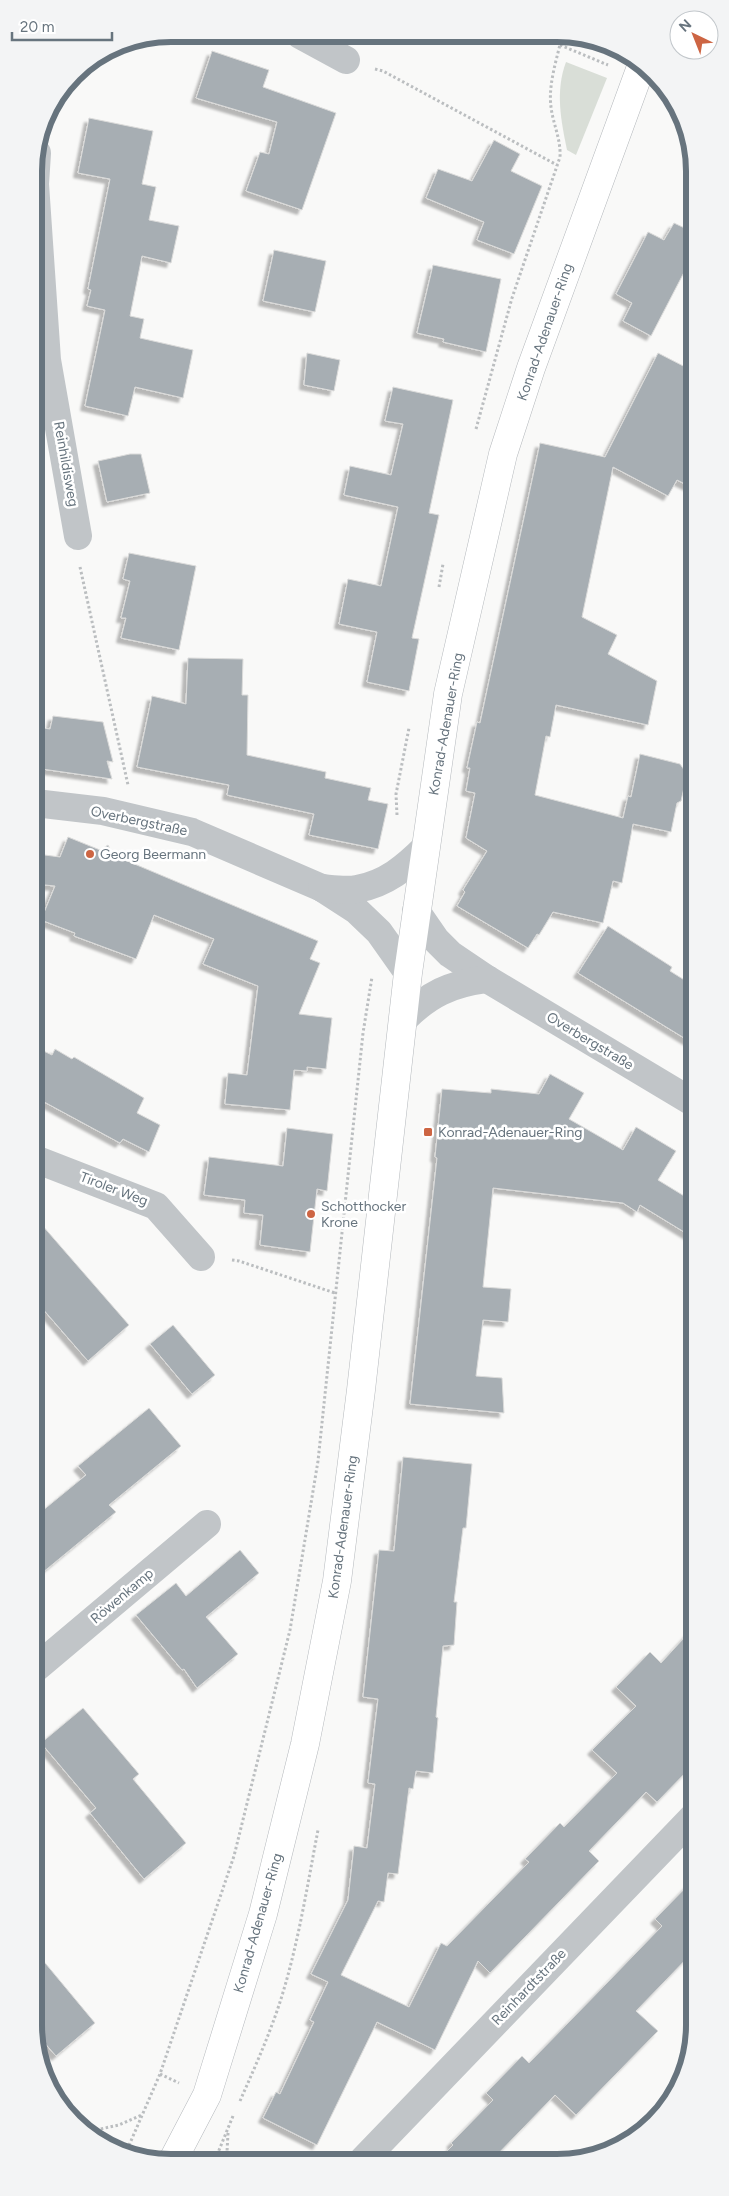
<svg xmlns="http://www.w3.org/2000/svg" width="729" height="2196" font-family="Figtree,sans-serif">
<style>
.green{fill:#d9ded7}
.building{fill:#a7aeb3;stroke:#dbdbda;filter:url(#shadow)}
.lines{fill:none;stroke-linecap:round;stroke-linejoin:round}
.secondary-casing{stroke:#b4b8bc;stroke-width:29}
.path{stroke:#bbbec0;stroke-width:3;stroke-dasharray:2.5 2.5;stroke-linecap:butt}
.minor{stroke:#c1c5c8;stroke-width:28}
.secondary{stroke:#fff;stroke-width:28}
.poi-dot{fill:#cd6543;stroke:#fff;stroke-width:2}
.labels{text-anchor:middle;dominant-baseline:central;stroke-width:5;stroke-linejoin:round;paint-order:stroke}
.street-label{font-size:14px;fill:#67747e;stroke:#fff}
.poi-label{font-size:14px;fill:#67747e;stroke:#fff;text-anchor:start}
.rim{fill:none;stroke:#67747e;stroke-width:6}
</style>
<defs>
<filter id="shadow"><feDropShadow dx="-4.5" dy="4.5" stdDeviation="1" flood-color="#0004"/></filter>
</defs>
<rect width="100%" height="100%" fill="#f9f9f8"/>
<g class="green">
<path d="M571,36H585L617,54L616,58L569,39Z"/>
<path d="M566,62L607,78L576,155L567,150C561,121 555,91 566,62Z"/>
</g>
<g class="building">
<path d="M212,51L269,70L263,87L336,113L302,210L246,191L260,152L269,154L277,122L196,98Z"/>
<path d="M89,118L153,131L142,184L156,187L149,220L179,226L171,263L142,256L130,316L144,319L140,338L193,350L183,398L135,387L128,416L85,406L105,310L87,306L91,290L88,289L110,179L78,173Z"/>
<path d="M494,140L520,154L511,171L542,186L514,254L477,240L484,222L426,198L438,169L472,181Z"/>
<path d="M674,223L693,232V255L651,336L623,321L632,303L616,294L648,232L664,240Z"/>
<path d="M274,250L326,261L315,312L263,301Z"/>
<path d="M433,265L501,279L486,352L443,342L444,339L417,333Z"/>
<path d="M307,353L340,360L334,391L304,385Z"/>
<path d="M658,353L693,371V488L677,480L668,496L613,467L582,617L617,635L608,654L657,681L648,725L556,705L550,737L546,736L535,795L623,818L628,796L631,797L640,754L680,764L687,774L681,801L677,803L671,832L633,824L622,883L613,881L603,923L553,912L539,935L537,934L528,948L457,906L465,892L463,890L487,851L466,838L475,793L466,791L470,768H467L477,722L480,723L540,443L605,457Z"/>
<path d="M393,387L453,400L429,513L439,515L412,638L419,639L409,691L367,682L377,632L339,624L348,579L381,586L398,507L344,495L350,466L391,475L403,424L385,421Z"/>
<path d="M130,454H141L150,493L107,502L98,461Z"/>
<path d="M129,553L196,566L179,650L121,638L126,618H121L130,581L123,579Z"/>
<path d="M188,658L243,659L242,695H248L247,755L326,772L325,778L371,788L368,800L388,804L378,849L309,835L314,814L227,795L229,785L137,767L152,696L186,704Z"/>
<path d="M53,716L103,722L113,762L107,761L112,779L35,768V727L50,729Z"/>
<path d="M68,837L100,850L108,845L113,855L318,941L310,959L320,963L299,1014L332,1018L326,1069L307,1067V1071L294,1070L290,1110L225,1104L228,1073L247,1075L258,986L203,964L214,939L154,915L136,959L74,936L75,933L41,920L55,886L35,884L37,854L60,857Z"/>
<path d="M608,926L672,967L670,971L694,986V1044L578,973Z"/>
<path d="M35,1047L52,1055L55,1049L72,1059L74,1057L144,1098L137,1113L160,1125L149,1152L123,1139L120,1143L35,1097Z"/>
<path d="M550,1074L584,1093L569,1119L623,1150L636,1127L676,1151L658,1180L694,1202V1238L640,1205L637,1212L623,1203L493,1188L483,1287L511,1289L508,1322L483,1320L476,1376L502,1378L504,1413L410,1404L437,1158L435,1157L442,1089L491,1093V1089L539,1094Z"/>
<path d="M287,1128L333,1134L327,1191L317,1189L310,1252L260,1245L263,1215L244,1213L245,1200L204,1195L209,1157L283,1166Z"/>
<path d="M35,1217L129,1325L88,1361L35,1300Z"/>
<path d="M173,1325L215,1375L192,1394L150,1344Z"/>
<path d="M149,1408L181,1446L109,1505L116,1512L36,1578V1516L86,1475L78,1466Z"/>
<path d="M403,1457L472,1464L466,1528H463L454,1602H457L454,1645L443,1646L436,1717L438,1718L433,1773L416,1771L413,1789L409,1788L398,1874L388,1873L384,1902L378,1901L341,1975L409,2007L441,1943L447,1946L529,1862L525,1859L560,1823L564,1827L617,1773L592,1750L636,1706L616,1687L650,1652L661,1663L694,1627L695,1763L657,1802L646,1792L619,1820L589,1851L599,1861L490,1973L478,1961L435,2050L377,2022L317,2145L263,2118L276,2092L280,2094L314,2022L310,2020L328,1982L311,1974L348,1900L354,1846L367,1848L375,1784L368,1783L378,1699L363,1697L379,1550L394,1551Z"/>
<path d="M240,1550L259,1573L206,1617L238,1654L197,1688L184,1669L182,1670L136,1615L176,1583L186,1596Z"/>
<path d="M83,1708L139,1774L133,1779L186,1843L144,1879L90,1813L96,1808L41,1743Z"/>
<path d="M695,1878V1950L636,2011L658,2031L576,2115L555,2095L492,2160H438L453,2145L451,2143L493,2100L486,2093L522,2056L529,2063L605,1985L662,1926L655,1919Z"/>
<path d="M36,1952L95,2023L56,2056L36,2033Z"/>
</g>
<g class="lines">
<g class="secondary-casing">
<path id="secondary" d="M173,2160L207,2095L263,1914L305,1744L337,1581L361,1390L408,973L448,694L503,454L531,368L641,67"/>
</g>
<g class="path">
<path d="M560,45L608,65"/>
<path d="M375,69L383,71L557,165"/>
<path d="M476,429L512,298L560,157C561,139 553,124 551,107C548,84 557,59 562,36"/>
<path d="M80,567L128,785"/>
<path d="M439,587L443,564"/>
<path d="M397,815L396,794L409,728"/>
<path d="M232,1260L239,1261L335,1293"/>
<path d="M160,2074L179,2083"/>
<path d="M240,2101C254,2069 269,2036 280,2002C298,1946 307,1887 318,1830"/>
<path d="M91,2131L119,2125L142,2115"/>
<path d="M228,2133L227,2152L229,2160"/>
<path d="M127,2150L160,2074L234,1856L290,1630L318,1461L363,1033L372,977"/>
<path d="M215,2160L233,2116"/>
</g>
<g class="minor">
<path d="M300,35L346,60"/>
<path d="M37,153L35,184L47,360L78,536"/>
<path d="M35,803L103,811L192,832L322,888L356,910L379,932L408,973"/>
<path d="M322,888C333,889 346,891 357,889C386,884 406,867 426,847"/>
<path d="M416,911L436,940L450,954L487,979L694,1103"/>
<path d="M403,1020C429,994 450,984 487,979"/>
<path d="M35,1159L156,1206L201,1257"/>
<path d="M36,1668L207,1524"/>
<path d="M363,2160L695,1815"/>
</g>
<use href="#secondary" class="secondary"/>
</g>
<g class="poi-dot">
<circle cx="90" cy="854" r="5"/>
<rect x="423" y="1127" width="10" height="10" rx="2.5"/>
<circle cx="311" cy="1214" r="5"/>
</g>
<g class="labels">
<g class="street-label">
<text transform="translate(545 332) rotate(-71)">Konrad-Adenauer-Ring</text>
<text transform="translate(66 464) rotate(80)">Reinhildisweg</text>
<text transform="translate(446 724) rotate(-80)">Konrad-Adenauer-Ring</text>
<text transform="translate(139 821) rotate(12)">Overbergstraße</text>
<text transform="translate(590 1041) rotate(31)">Overbergstraße</text>
<text transform="translate(114 1189) rotate(21)">Tiroler Weg</text>
<text transform="translate(343 1527) rotate(-82)">Konrad-Adenauer-Ring</text>
<text transform="translate(122 1596) rotate(-40)">Röwenkamp</text>
<text transform="translate(258 1923) rotate(-74)">Konrad-Adenauer-Ring</text>
<text transform="translate(529 1987) rotate(-46)">Reinhardtstraße</text>
</g>
<g class="poi-label">
<text x="100" y="854">Georg Beermann</text>
<text x="438" y="1132">Konrad-Adenauer-Ring</text>
<text x="321" y="1206">Schotthocker<tspan x="321" dy="16">Krone</tspan></text>
</g>
</g>
<path d="M0 0H729V2196H0ZM171 42H557A129 129 0 0 1 686 171V2025A129 129 0 0 1 557 2154H171A129 129 0 0 1 42 2025V171A129 129 0 0 1 171 42Z" fill="#f3f4f5" fill-rule="evenodd"/>
<path class="rim" d="M171 42H557A129 129 0 0 1 686 171V2025A129 129 0 0 1 557 2154H171A129 129 0 0 1 42 2025V171A129 129 0 0 1 171 42Z"/>
<g transform="translate(694 35) rotate(317)"><circle r="24" fill="#ffffff" stroke="#c2c7cb"/>
<path d="M0-4L9 19L0 12L-9 19Z" fill="#cd6543"/>
<text y="-8" font-size="14" font-weight="bold" text-anchor="middle" fill="#67747e">N</text>
</g>
<path d="M12 32v8h100v-8" fill="none" stroke="#67747e" stroke-width="2.5"/>
<text x="20" y="32" font-size="15" fill="#67747e" stroke="#ffffff" stroke-width="4" paint-order="stroke">20 m</text>
</svg>
